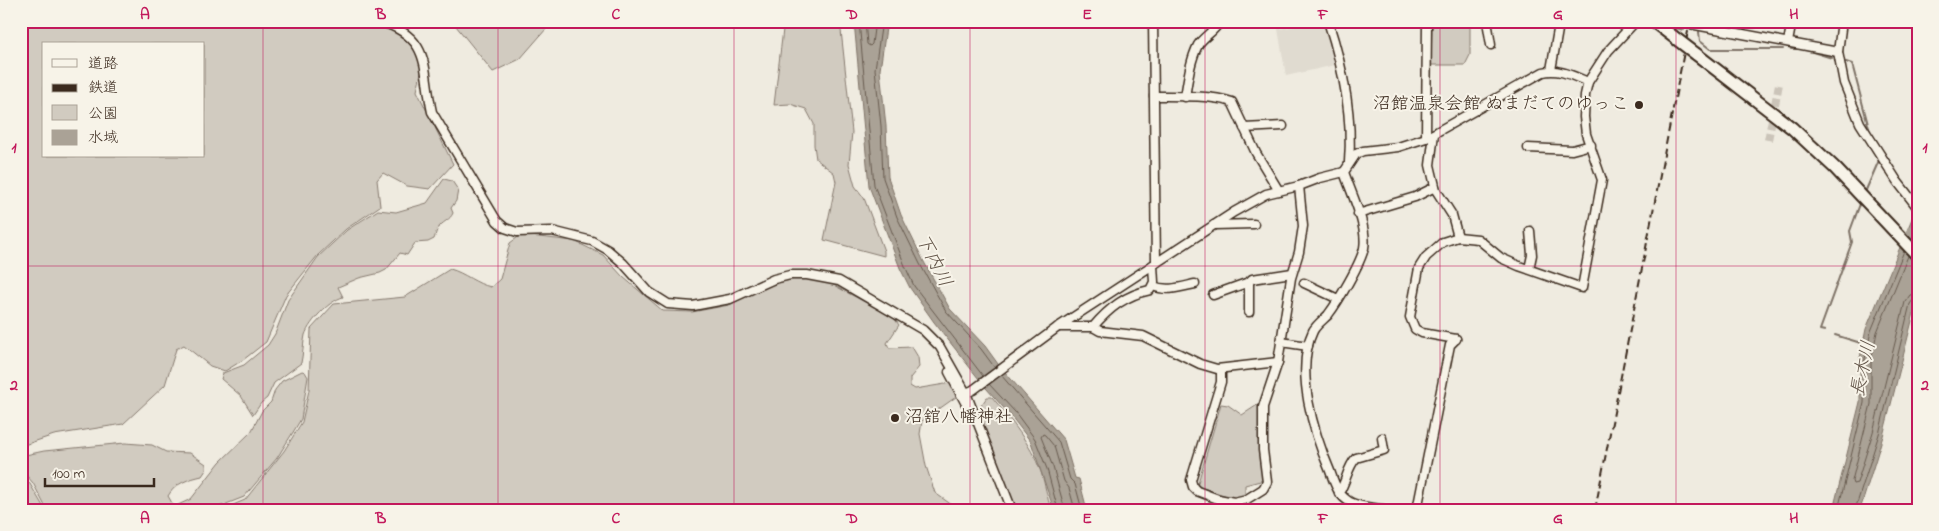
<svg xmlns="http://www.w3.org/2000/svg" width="1939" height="531" font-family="'Indie Flower','Klee One',sans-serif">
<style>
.built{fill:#e0dbd0}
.green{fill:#d1cbc0;stroke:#867a6f;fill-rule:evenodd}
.water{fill:#aaa296;stroke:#7e7266}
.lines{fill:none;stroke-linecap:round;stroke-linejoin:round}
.shore{stroke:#675a4e;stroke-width:1}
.stream{stroke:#7e7266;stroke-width:2}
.minor-tunnel{stroke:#cbc4b9;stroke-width:8;stroke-dasharray:8 4;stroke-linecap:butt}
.minor-casing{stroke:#3b2a1e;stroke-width:11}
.highway-casing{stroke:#3b2a1e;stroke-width:15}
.minor{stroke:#f7f3e8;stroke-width:8}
.highway{stroke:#f7f3e8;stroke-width:11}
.rail{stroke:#3b2a1e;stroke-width:2;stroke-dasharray:8 4;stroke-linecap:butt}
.highway-bridge-casing{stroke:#3b2a1e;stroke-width:15;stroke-linecap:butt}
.highway-bridge{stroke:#f7f3e8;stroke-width:11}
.grid{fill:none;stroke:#c2185b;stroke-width:1;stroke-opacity:0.55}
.poi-dot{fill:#3b2a1e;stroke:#f7f3e8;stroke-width:2}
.labels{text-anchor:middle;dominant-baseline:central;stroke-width:4;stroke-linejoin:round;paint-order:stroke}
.poi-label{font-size:18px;fill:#3b2a1e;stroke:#f7f3e8;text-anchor:end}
.water-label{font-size:19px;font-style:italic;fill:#625448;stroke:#f7f3e8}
.neatline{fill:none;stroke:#c2185b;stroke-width:2}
.grid-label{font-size:16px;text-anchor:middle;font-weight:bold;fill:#c2185b}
</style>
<rect width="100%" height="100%" fill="#efebe0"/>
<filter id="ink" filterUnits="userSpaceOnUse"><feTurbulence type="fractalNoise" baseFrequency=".02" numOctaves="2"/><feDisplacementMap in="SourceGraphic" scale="10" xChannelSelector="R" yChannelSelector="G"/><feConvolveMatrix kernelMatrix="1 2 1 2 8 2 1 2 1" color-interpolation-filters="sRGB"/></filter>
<g filter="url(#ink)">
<path class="built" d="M1325,21L1336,55L1333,56L1335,65L1286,76L1278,29Z"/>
<g class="green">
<path d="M21,21H361L402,34L415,50L422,68L417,91L453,164L430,189L407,186L383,173L377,180L380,206L346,229L318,255L286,295L266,342L243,360L225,371L210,366L184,345L176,349L165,385L123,424L54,435L21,446ZM44,44H204V156H44Z"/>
<path d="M452,21H553L520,59L493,72Z"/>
<path d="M784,21H840L852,132L849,164L855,186L864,198L884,251V256L824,240L836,182L834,173L816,159L814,145V124L806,109L790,104L774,105Z"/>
<path d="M1432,21H1470V55L1465,65H1431Z"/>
<path d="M444,179L452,181L458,190L456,201L451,208L453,213C450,220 444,221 440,226C436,230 436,234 434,239L428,242L415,243L407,255L400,253L386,270L380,273L359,278L338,287L343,297C329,301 310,321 305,335C303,344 303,354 301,363L274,383L267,398L261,403L253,415L241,396L221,379L223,373L244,365L268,345L275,334L288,300L318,257L347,230L378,210L396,212L427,203Z"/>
<path d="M521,235L574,241L603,255L623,277L663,311L692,312L729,305L771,285L799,278L828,282L894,318L899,325L887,343L889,348L912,347L918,357L919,367L910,378V386L915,389L951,383L956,397L922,421L920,434L926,466L935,493L952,505L982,510H221L245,500L284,451L302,422L309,390L311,329L334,304L405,297L450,269C465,273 476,284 491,287L500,279L510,243Z"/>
<path d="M302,371L305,372L308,377L301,419L295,429L277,458L244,497L211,510H179L178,505L191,499L220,462L251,432L262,411L271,402L275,390L282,381Z"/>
<path d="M987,397H992C1011,420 1030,443 1041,472C1045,484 1047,497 1051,510H1014L976,413Z"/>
<path d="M1262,402L1264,480L1245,485V495L1233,498L1197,486L1221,404L1228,405L1242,415Z"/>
<path d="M125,443L152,445L166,452L190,453L206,464V470L202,476C189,479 175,483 168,496L176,510H52L45,506L33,483L21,469V456L44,451Z"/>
<path d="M21,474L30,484L44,508L47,510H21Z"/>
</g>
<g class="water">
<path d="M854,21H887L880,70L886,126L888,177L901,215L924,262L950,309L985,346L998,364L1064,440L1075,478L1079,479L1087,510H1054L1031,442L1011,416L986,388L934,322L910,288L900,268L869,186Z"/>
<path d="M1918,204V297L1883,436L1860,510H1833L1860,402V358L1866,329Z"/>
</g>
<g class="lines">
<g class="shore">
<path d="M859,21L874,185L905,266L914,286L983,376"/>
<path d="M865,21L867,44L870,46L872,44L875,21"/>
<path d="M882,21L875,69L881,126L883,178L897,217L920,264L946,311L981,349L995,368"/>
<path d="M1908,256L1877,332L1871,360V404L1852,481L1853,484L1857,483L1873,432L1905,302L1910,295L1918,293"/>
<path d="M1001,375L1059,442L1070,479L1075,484L1082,510"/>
<path d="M989,384L1015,412L1035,439L1047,469L1058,510"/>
<path d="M1065,510L1053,467L1041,437L1043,434L1045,435L1054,446L1064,481L1069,488L1075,510"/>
<path d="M1838,510L1864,403L1865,359L1871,331L1904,251"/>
<path d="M1855,510L1879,434L1910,304L1913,300H1918"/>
</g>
<g class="stream">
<path d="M1664,21L1672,27L1684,30"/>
<path d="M1699,32L1700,41L1710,49H1783"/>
<path d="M1791,49H1803L1832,58"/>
<path d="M1846,62L1852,64L1870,132"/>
<path d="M1866,190L1880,158"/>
<path d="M1825,331L1820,330L1852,242L1850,231L1860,204"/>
<path d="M1835,335L1864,344"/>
</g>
<path class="minor-tunnel" d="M1768,140L1779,84"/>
<g class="minor-casing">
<g id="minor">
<path d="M379,21C433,38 422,68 432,112L497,221L505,228L517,232L552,231L592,241L608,250L623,263L649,292L668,304L693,306L730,299L774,279L790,275H807L839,281L923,330L940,347L966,393L1012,510"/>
<path d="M1153,21L1156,263"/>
<path d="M1328,21C1343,67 1353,114 1349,162"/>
<path d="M1487,21L1491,45"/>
<path d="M1682,21L1690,24L1838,52"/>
<path d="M1842,21L1838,52L1844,83L1860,123L1897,181L1918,208"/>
<path d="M1788,42L1792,21"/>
<path d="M1551,70L1558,30"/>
<path d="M1154,96C1176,96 1211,95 1232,102L1256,153L1279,191"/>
<path d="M1185,97C1188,79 1190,61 1198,45C1204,36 1214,32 1220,21"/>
<path d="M1244,128L1283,126"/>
<path d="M1434,134L1430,165L1436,190L1452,215L1458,237"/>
<path d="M1426,138L1427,21"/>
<path d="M1528,148L1572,150L1591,145"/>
<path d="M1358,214L1415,197L1435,187"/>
<path d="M1214,225L1254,224"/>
<path d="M1529,269L1532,255L1530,231"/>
<path d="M1304,283L1338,299"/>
<path d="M1153,286C1167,292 1181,287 1195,284"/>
<path d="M1213,295L1249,282"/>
<path d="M1249,312V282L1252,279L1292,273"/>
<path d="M1058,327H1093L1100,331L1143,336L1200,364L1217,369L1278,362"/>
<path d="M1093,327C1109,308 1126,295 1150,290L1154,282L1153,265"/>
<path d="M1456,339L1422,333L1415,329L1410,317L1419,268L1426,257L1443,242L1458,237L1478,239L1501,258L1519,266L1582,288L1602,180L1586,134L1584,117L1585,95L1588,82L1608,51L1636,21"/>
<path d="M1281,342L1308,346"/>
<path d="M1221,369V382L1191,480L1193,487L1197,491L1218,499L1234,502L1247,499L1263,489L1267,482L1263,450V407L1278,362L1291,278L1299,252L1303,226L1299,186"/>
<path d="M949,372L966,404"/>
<path d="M966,393L973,390L1058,327L1234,212L1266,194L1299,186L1320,178L1344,172"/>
<path d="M1339,493C1347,480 1347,468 1356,458L1384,450L1382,438"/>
<path d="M1387,510C1376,508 1359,507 1350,502C1338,496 1334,482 1330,471C1314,434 1294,370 1313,331C1316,325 1323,320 1328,315C1338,302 1361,263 1364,248C1368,226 1351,193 1344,172L1356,154L1363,151L1398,147L1426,138L1543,72C1559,68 1573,76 1588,82"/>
<path d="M1417,510L1450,345L1456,339"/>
</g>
</g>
<g class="highway-casing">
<path id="highway" d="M1696,54L1792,128L1835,168L1918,256"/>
</g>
<use href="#minor" class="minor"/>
<use href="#highway" class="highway"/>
<path class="rail" d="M1595,510L1690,21"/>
<g class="highway-bridge-casing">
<path id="highway-bridge" d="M1653,21L1696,54"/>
</g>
<use href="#highway-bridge" class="highway-bridge"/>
</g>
</g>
<path class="grid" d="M263,21V510M498,21V510M734,21V510M970,21V510M1205,21V510M1440,21V510M1676,21V510M21,266H1918"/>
<g class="poi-dot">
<circle cx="1639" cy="105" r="5"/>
<circle cx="895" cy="418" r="5"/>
</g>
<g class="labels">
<g class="poi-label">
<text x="1629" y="105">沼館温泉会館 ぬまだてのゆっこ</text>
<text x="905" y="418" text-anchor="start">沼舘八幡神社</text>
</g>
<g class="water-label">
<text transform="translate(933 261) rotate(63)">下内川</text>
<text transform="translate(1864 369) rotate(-78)">長木川</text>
</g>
</g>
<rect width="1939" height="531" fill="none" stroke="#f7f3e8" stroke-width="55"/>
<rect x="42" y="42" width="162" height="115" fill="#f7f3e8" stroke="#aca397"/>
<rect x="52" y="59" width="25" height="8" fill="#f7f3e8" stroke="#aca397"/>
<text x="88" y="68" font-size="15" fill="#3b2a1e">道路</text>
<rect x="52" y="84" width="25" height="8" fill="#3b2a1e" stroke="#aca397"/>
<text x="88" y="92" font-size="15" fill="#3b2a1e">鉄道</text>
<rect x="52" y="105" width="25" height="15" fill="#d1cbc0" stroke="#aca397"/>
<text x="88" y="118" font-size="15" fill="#3b2a1e">公園</text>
<rect x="52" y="130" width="25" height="15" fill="#aaa296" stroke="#aca397"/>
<text x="88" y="142" font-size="15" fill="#3b2a1e">水域</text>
<path d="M45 478v8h109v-8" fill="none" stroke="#3b2a1e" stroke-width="2.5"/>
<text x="52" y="478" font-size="15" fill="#3b2a1e" stroke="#f7f3e8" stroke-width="4" paint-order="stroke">100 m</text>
<rect x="28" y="28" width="1884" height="476" class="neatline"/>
<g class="grid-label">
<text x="145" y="19">A</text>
<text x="381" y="19">B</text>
<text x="616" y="19">C</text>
<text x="852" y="19">D</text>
<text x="1087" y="19">E</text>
<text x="1323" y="19">F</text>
<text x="1558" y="19">G</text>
<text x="1794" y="19">H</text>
<text x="14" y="152">1</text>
<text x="1925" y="152">1</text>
<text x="14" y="390">2</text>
<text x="1925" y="390">2</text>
<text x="145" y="523">A</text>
<text x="381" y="523">B</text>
<text x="616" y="523">C</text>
<text x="852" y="523">D</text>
<text x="1087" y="523">E</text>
<text x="1323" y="523">F</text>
<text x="1558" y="523">G</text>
<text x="1794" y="523">H</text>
</g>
</svg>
